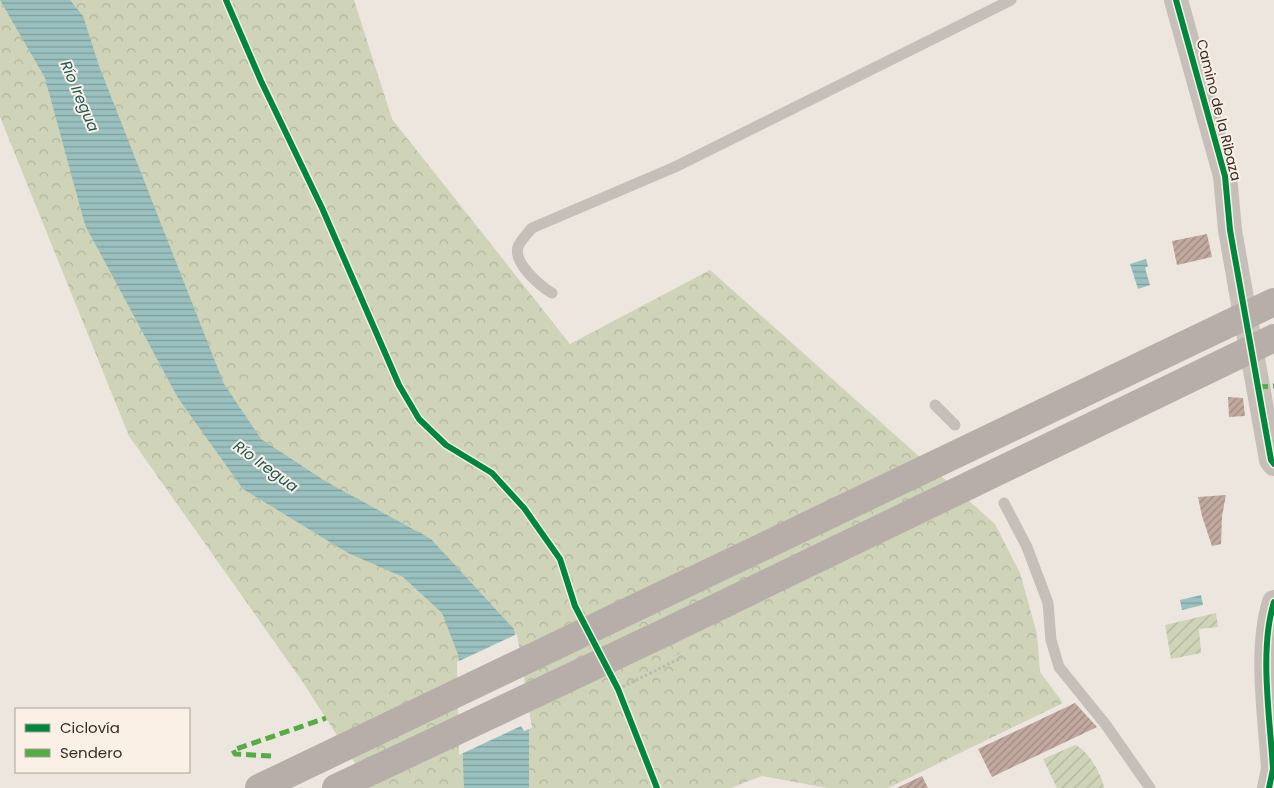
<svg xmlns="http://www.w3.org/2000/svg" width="1274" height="788" font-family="Poppins,sans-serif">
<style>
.forest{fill:url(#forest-crowns)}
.garden{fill:url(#garden-furrows)}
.water{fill:url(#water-rules)}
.pier{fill:#ede6df}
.building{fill:url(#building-hatch)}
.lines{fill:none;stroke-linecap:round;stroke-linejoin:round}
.minor-tunnel{stroke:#c9c1ba;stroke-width:24;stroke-dasharray:24 12;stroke-linecap:butt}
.path{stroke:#bfb7b1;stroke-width:3;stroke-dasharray:2.5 2.5;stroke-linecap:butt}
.service{stroke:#c6beb8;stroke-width:11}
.minor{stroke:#c6beb8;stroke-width:24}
.secondary{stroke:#b7aea9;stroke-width:28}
.quiet{stroke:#55ab44;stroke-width:5;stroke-dasharray:10 5;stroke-linecap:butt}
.cycleway-casing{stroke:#faf0e6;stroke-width:9}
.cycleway{stroke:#00873e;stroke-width:6}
.labels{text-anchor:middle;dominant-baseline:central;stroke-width:4;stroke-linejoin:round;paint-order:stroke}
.street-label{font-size:14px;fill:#372b26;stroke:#faf0e6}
.water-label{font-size:15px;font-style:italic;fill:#1a585a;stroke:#faf0e6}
</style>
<defs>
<pattern id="forest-crowns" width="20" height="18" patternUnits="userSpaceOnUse" patternTransform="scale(1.25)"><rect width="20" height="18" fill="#cfd3b8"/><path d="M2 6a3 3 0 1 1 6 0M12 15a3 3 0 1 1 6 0" fill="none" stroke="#b2b59e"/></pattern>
<pattern id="garden-furrows" width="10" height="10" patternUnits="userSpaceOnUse" patternTransform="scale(1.25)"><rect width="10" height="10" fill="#cfd3b8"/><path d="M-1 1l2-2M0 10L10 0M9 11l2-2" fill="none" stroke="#b2b59e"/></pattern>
<pattern id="water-rules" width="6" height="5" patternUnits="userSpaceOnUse" patternTransform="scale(1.25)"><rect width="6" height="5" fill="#9ac1bf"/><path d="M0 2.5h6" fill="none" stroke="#7e9d9b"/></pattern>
<pattern id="building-hatch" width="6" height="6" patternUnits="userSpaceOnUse" patternTransform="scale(1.25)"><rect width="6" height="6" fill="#c2a9a0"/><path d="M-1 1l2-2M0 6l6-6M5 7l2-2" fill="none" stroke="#9e8a82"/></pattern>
</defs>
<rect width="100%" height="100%" fill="#ede6df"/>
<path class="forest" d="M0,0H354L392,119L570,344L710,270L995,524L1020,573L1037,634L1040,672L1063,703L888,788H827L762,776L731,788H371L302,681L129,436L0,117Z"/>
<g class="garden">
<path d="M1216,613L1218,627L1199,629L1201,653L1171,659L1165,625Z"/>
<path d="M1075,745C1088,750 1102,775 1104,788H1057L1043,759Z"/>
</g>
<g class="water">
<path d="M0,0H70L83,16L99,66L224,384L261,439L325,481L431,539L514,629L529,729V788H464L459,657L442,613L403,577L348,553L243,489L178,398L85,225L45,78Z"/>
<path d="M1146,259L1148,266L1145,268L1150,285L1138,289L1130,264Z"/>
<path d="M1201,595L1203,605L1182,610L1180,600Z"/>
</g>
<path class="pier" d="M517,634L532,728L524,731L521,726L459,755L457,662Z"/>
<g class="building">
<path d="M1207,234L1212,257L1177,265L1172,241Z"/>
<path d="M1228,397L1243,398L1245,416L1229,417Z"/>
<path d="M1226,495L1222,516L1221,544L1212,546L1202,516L1198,497Z"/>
<path d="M1075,703L1097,727L992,777L978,749Z"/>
<path d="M922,776L928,788H897Z"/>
</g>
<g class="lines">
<path class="minor-tunnel" d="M1240,287L1257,381"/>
<path class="path" d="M618,689L681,658L678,653"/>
<g class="service">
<path d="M552,293C540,286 513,263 518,247C520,241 528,233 532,228L675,167L1011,0"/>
<path d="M935,405L955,425"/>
<path d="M1004,503L1027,547L1048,603L1051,640L1059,667L1106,725L1150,788"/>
</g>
<g class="minor">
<path d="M1176,0L1225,176L1230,230L1240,287"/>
<path d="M1257,381L1271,460L1274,464"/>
<path d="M1269,788L1273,769C1270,718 1259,650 1274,602"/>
</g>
<g class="secondary">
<path d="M259,788L1274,302"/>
<path d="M336,788L668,631L1274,338"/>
</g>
<g class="quiet">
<path d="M1258,387L1274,386"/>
<path d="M271,756L235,754L233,750L326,718"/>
</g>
<g class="cycleway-casing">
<g id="cycleway">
<path d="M226,0L261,81L322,208L399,385L419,419L446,445L492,473L524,508L560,559L575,606L618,689L657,788"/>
<path d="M1176,0L1225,176L1230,230L1271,460L1274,464"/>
<path d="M1269,788L1273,769C1270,718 1259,650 1274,602"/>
</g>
</g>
<use href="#cycleway" class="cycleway"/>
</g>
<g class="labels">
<g class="street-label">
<text transform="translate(1219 110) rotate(76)">Camino de la Ribaza</text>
</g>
<g class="water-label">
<text transform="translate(80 96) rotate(67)">Río Iregua</text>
<text transform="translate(266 466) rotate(36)">Río Iregua</text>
</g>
</g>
<rect x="15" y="708" width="175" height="65" fill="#faf0e6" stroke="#aca199"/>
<rect x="25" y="724" width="25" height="8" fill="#00873e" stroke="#aca199"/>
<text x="60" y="733" font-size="15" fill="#372b26">Ciclovía</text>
<rect x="25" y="749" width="25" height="8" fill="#55ab44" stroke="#aca199"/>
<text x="60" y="758" font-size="15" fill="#372b26">Sendero</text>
</svg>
